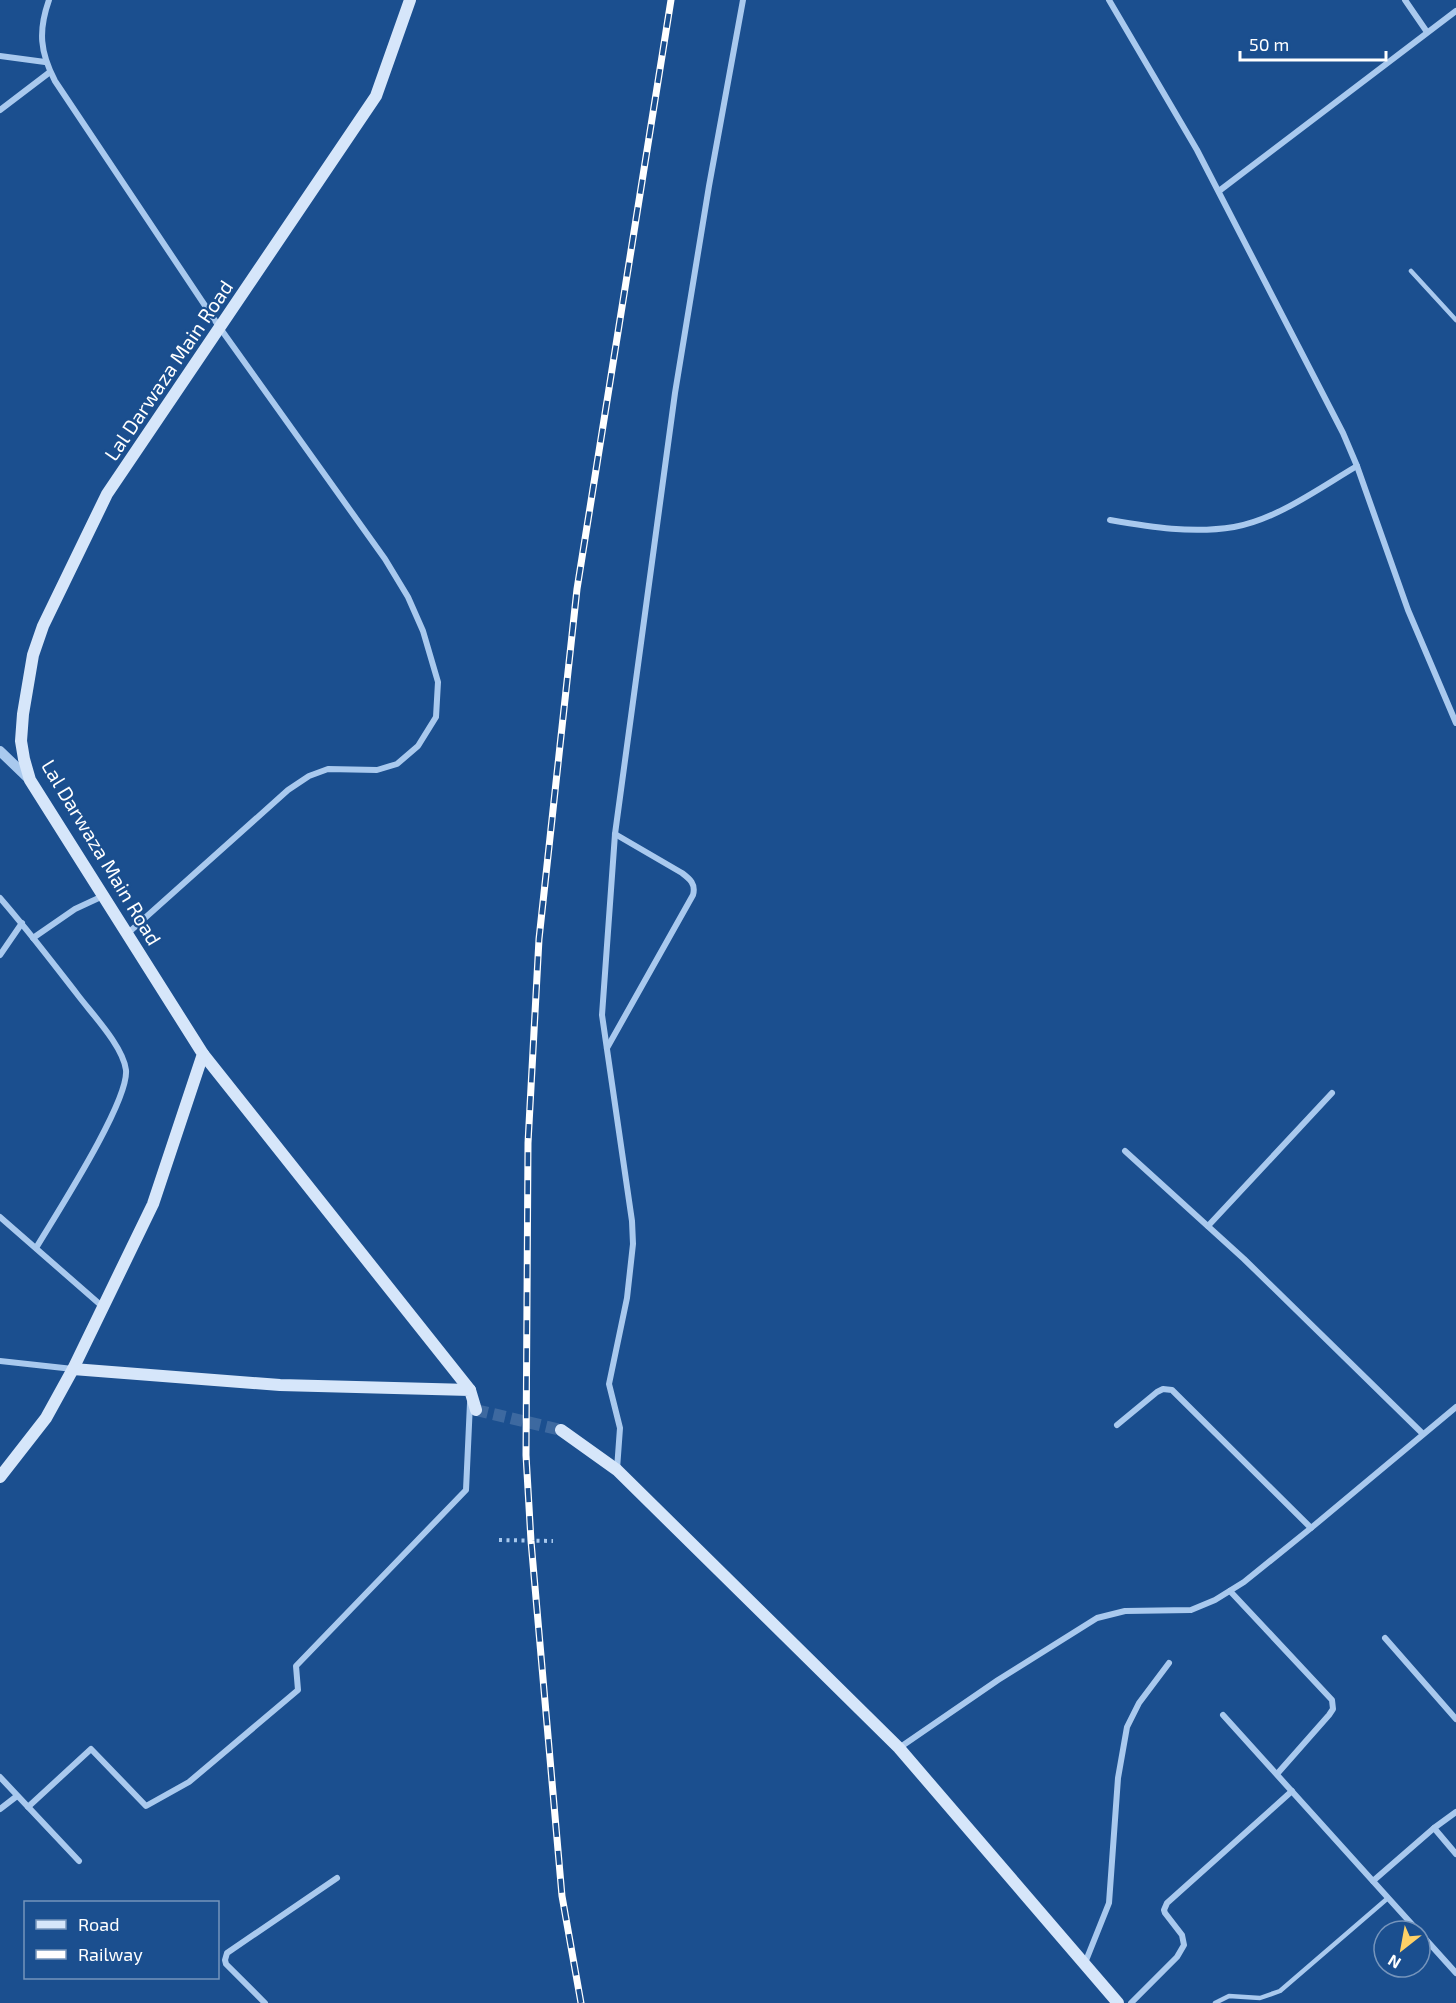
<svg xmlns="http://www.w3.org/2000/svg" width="1456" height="2003" font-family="'Exo 2',sans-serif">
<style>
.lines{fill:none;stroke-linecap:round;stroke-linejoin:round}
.secondary-tunnel{stroke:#3d69a0;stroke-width:12;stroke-dasharray:12 6;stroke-linecap:butt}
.path{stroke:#a9c9ee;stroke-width:4;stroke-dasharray:3 4.5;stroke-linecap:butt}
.service{stroke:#a9c9ee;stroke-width:4.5}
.minor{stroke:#a9c9ee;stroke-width:6}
.tertiary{stroke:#a9c9ee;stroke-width:10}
.secondary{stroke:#d6e6fa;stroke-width:12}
.rail-casing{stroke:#fff;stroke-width:7}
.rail{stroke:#1b4f8f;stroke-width:4.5;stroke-dasharray:14;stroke-linecap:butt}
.labels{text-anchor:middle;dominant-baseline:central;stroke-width:4.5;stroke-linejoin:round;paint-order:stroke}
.street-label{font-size:20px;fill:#fff;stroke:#1b4f8f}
</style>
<rect width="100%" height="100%" fill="#1b4f8f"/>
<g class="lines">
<path class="secondary-tunnel" d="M476,1410L561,1430"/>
<path class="path" d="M499,1540L553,1541"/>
<g class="service">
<path d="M1411,271L1456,320"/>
<path d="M1215,2003L1229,1996L1260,1998L1280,1991L1388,1898"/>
</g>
<g class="minor">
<path d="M49,0C38,31 40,52 55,81L220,328L385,559L408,597L423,631L438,682L436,717L418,746L397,764L377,770L328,769L309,776L288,790L127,934"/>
<path d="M1109,0L1197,150L1343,433L1357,466L1408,610L1456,723"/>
<path d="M1405,0L1427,32"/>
<path d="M0,56L45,62"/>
<path d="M0,110L50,72"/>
<path d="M1219,191L1456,11"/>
<path d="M1110,520C1151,527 1192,534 1234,527C1276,520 1321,487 1357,466"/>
<path d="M0,898C27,929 52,962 77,994C92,1014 123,1046 126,1070C129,1102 55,1216 36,1248"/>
<path d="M33,938L75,909L103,896"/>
<path d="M0,955L22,923"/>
<path d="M607,1048L693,895C696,884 690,879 682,873L615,834"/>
<path d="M1125,1151L1244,1259L1423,1434"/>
<path d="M0,1217L103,1307"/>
<path d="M1208,1226L1332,1093"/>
<path d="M0,1361L73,1369"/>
<path d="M1117,1425L1157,1392L1163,1389L1172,1390L1311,1528"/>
<path d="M617,1469L620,1428L609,1384L627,1298L633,1244L632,1221L602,1015L615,834L675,393L709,186L743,0"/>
<path d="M1230,1591L1332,1700L1333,1709L1329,1715L1277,1774"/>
<path d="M1385,1638L1456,1719"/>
<path d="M1223,1715L1418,1931"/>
<path d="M899,1748L998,1680L1097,1618L1125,1611L1191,1610L1215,1600L1244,1582L1311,1528L1456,1407"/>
<path d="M0,1777L79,1861"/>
<path d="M28,1807L91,1749L146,1806L189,1782L298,1690L296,1666L466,1490L470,1403"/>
<path d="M0,1809L17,1796"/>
<path d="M1434,1828L1456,1854"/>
<path d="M1373,1881L1434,1828L1456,1812"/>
<path d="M1420,1933L1456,1973"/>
<path d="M1085,1963L1109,1903L1118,1778L1127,1727L1139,1703L1169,1663"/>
<path d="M265,2003L226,1964L225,1960L227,1953L337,1878"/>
<path d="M1131,2003L1177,1957L1184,1945L1182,1935L1165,1913L1164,1910L1167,1903L1292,1791"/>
</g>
<path class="tertiary" d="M0,751L30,780"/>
<g class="secondary">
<path d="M203,1054L470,1390"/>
<path d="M73,1369L280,1385L470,1390L476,1410"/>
<path d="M561,1430L617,1470L899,1748L1118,2003"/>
<path d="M0,1477L46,1418L73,1369L153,1204L203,1054L30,780L24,759L21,741L23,714L33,655L43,626L107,494L376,96L410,0"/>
</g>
<g class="rail-casing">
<path id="rail" d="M581,2003L562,1896L531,1541L526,1455L528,1143L539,939L577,589L671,0"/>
</g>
<use href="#rail" class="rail"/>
</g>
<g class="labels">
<g class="street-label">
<text transform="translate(168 370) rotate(-56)">Lal Darwaza Main Road</text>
<text transform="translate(102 852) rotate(59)">Lal Darwaza Main Road</text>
</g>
</g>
<rect x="24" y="1901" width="195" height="78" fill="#1b4f8f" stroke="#7695bc" stroke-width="1.5"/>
<rect x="36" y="1920" width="30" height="9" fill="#d6e6fa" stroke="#7695bc" stroke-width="1.5"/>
<text x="78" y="1931" font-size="18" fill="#ffffff">Road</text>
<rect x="36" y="1950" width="30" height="9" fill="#ffffff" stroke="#7695bc" stroke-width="1.5"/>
<text x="78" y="1961" font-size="18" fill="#ffffff">Railway</text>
<g transform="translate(1402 1949) rotate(211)"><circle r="28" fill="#1b4f8f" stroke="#7695bc" stroke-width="1.5"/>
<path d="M0-4.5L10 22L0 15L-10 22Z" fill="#ffd166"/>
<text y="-9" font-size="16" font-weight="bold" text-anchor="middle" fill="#ffffff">N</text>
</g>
<path d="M1240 51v9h146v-9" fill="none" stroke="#ffffff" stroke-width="3"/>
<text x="1249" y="51" font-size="18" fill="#ffffff" stroke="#1b4f8f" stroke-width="4.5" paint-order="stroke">50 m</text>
</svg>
